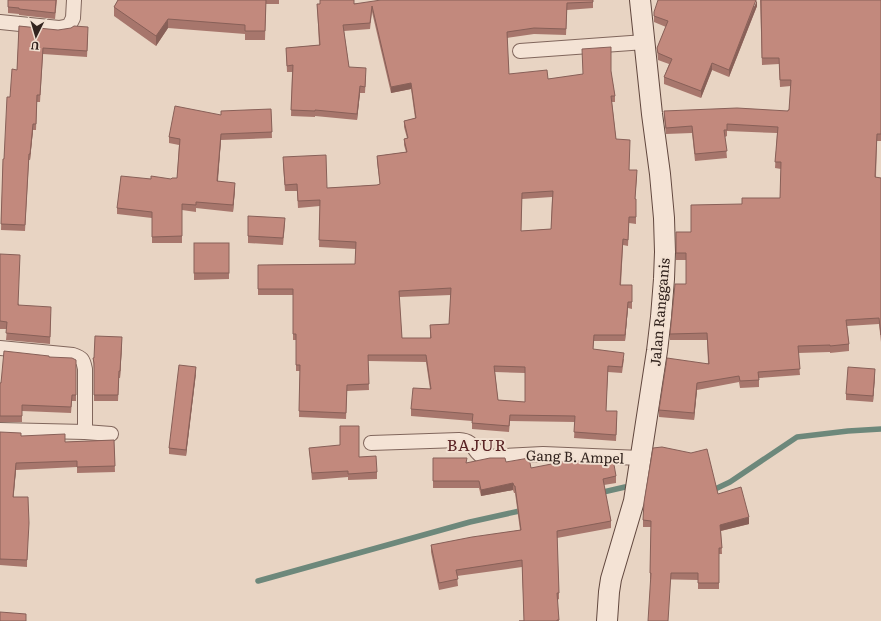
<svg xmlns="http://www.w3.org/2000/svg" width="881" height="621" font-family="Literata,serif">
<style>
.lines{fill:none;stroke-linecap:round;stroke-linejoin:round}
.stream{stroke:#6d887b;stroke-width:5.5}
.street-casing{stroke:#80665c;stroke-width:16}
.secondary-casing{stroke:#62483f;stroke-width:22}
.street{stroke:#f4e3d5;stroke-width:14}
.secondary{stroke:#f4e3d5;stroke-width:20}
.wall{fill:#a7766c;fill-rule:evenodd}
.shaded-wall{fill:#886058}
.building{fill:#c2897d;stroke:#886058;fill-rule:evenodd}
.labels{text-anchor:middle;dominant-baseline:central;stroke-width:4;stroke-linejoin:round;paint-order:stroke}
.street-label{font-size:14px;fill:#32231e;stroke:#f1e0d1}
.quarter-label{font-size:16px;letter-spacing:1px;fill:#592224;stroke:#f1e0d1}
</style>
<rect width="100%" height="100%" fill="#e8d4c3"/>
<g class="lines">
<g class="stream">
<path d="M711,491L730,482L797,437L848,431L881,429"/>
<path d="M599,493L625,487L633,488"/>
<path d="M258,581L470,522L524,510"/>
</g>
<g class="street-casing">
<g id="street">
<path d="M0,22L59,28L69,26L73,18L74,0"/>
<path d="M520,51L645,42"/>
<path d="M0,348L73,355C82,358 83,359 85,369V432"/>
<path d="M0,430L85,432L111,434"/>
<path d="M371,443L459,440C477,441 472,453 484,457L543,454L641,458"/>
</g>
</g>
<g class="secondary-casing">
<path id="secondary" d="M607,621L609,592L611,579L634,501L657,351L661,317L664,279L665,252L664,218L660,174L652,114L640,0"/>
</g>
<use href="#street" class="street"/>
<use href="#secondary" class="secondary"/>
</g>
<g class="wall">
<path d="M8,0H57L55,19L19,15V14L8,13Z"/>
<path d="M118,0H279V4H266L265,40H245V34L168,28L156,46L114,16V7Z"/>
<path d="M593,0V8L567,10L566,35L534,34L507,38L509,74L548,79L611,71L615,96V102H612L616,139L629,170L637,177L635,199H636V224L629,223L628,246L623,245L621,285L632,291V309L628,308L625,341H594L593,350L624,359L622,373L608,372L606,411L617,418L616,441L574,438L575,422L510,421L509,432L472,429V421L411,416V409L430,389L426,362L368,361L369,390L347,391L346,419L299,417L300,371H296V340H293V295H258V265L355,264L356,249L319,247L320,206L298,208L297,191H285L283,164L327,188L377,185L380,184L377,162V156L406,152L404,145V139L407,138L404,127V121L415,118L411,89L391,93L372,12L370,29L344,31L349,67L366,75L365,93H360L357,120L315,116V117L291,116L292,72H287L286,48L319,45L317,4ZM552,197L551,229L521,231L522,199ZM451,295L449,324L430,325V338H402L399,297ZM495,372L525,373V402L498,400Z"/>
<path d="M760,0H881V141H877L876,177L881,178V342L879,324L847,326L849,344V351L830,353V352L798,353L800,375L759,378V387L740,388L739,382L697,390L694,420L659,417V410L708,363L707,340H670V334L686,284V260H676V232H691L742,204L780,198L781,169L775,168L777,133L727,131V136L725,137L727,158L695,161L692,133L666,134L664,118V111H788L789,110L791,86L780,87L779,64L762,65Z"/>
<path d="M757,6L729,77L712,70L701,98L664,84V77L669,64L658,60L657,48L666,27L654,22V12Z"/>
<path d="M19,26L88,34L87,57L43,54L40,102H37L36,130H33L30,160H29L25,231L1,230L3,159H4L10,97L17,70Z"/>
<path d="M271,109L272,138L221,140L218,181L235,189L233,212L196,208V212L182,210V243H152V218L117,214V208L151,179H171L177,178L179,145L169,143V137L221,115Z"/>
<path d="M285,224L283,245L248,243V236Z"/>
<path d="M194,243H229V279L194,280Z"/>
<path d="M0,254L19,305L51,314L50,344L6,340L7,329H0Z"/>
<path d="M122,344L120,378H119L118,401H94V369L93,358Z"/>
<path d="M49,357L76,364V401H72L71,413L22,411V422H0V383Z"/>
<path d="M196,373L186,456L169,454V448Z"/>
<path d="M875,375L873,402L846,400V394Z"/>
<path d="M0,432L21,436L65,442L114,440L115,472L77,473V467L16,470L13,497H28L27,567L0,565Z"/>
<path d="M309,448L359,457L377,472V479L348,480V477L312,480Z"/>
<path d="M433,458L466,463L506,462L531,468L567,463L616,476V483L604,485L611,521V528L557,538L559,593V599L557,600L559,621H519H524L522,567L457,576L458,586L439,590L431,552V545L520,530L515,493H514L513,490L481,496L479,488H433Z"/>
<path d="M718,494L749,524L721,531L722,554H719V589H698V580L650,579L651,527H643V520Z"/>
</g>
<g class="shaded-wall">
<path d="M757,0V6L729,77V70Z"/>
<path d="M168,19V28L156,46V36Z"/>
<path d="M712,63V70L701,98V91Z"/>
<path d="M411,83V89L391,93V87Z"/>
<path d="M360,86V93L357,120V114Z"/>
<path d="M33,124V130L30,160V154Z"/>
<path d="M221,134V140L217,187V181Z"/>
<path d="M235,183V189L233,212V205Z"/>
<path d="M628,302V308L625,341V335Z"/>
<path d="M122,337V344L120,378V371Z"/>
<path d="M196,367V373L186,456V450Z"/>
<path d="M875,369V375L873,402V396Z"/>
<path d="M697,383V390L694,420V413Z"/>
<path d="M16,463V470L13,504V497Z"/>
<path d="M513,483V490L481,496V490Z"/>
<path d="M749,517V524L720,531V525Z"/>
</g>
<g class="building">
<path d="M8,0H56L55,13L19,9V8L8,7Z"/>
<path d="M118,0H266L265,31H245V25L168,19L156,36L114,7Z"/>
<path d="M320,0H354V4L381,0H593V2L567,3L566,29L534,28L507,32L509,74L547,70L548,79L583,74L582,49L611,47V71L615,96H611L616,139L630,140L629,170H637L635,199H636V217H629L628,240L623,239L620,285H632V302H628L625,335H594L593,349L624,353L622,367L608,366L606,411H617L616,435L574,432L575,416L510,415L509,426L472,423L473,414L411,409L413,388L431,389L426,355H368L369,384L347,385L346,413L299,411L300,365H296V334H293V289H258V265L355,264L356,242L319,240L320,200L298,201L297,184L285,185L283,157L326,155L327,188L377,185L380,184L377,156L407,152L404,139L408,138L404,121L416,118L411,83L391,87L372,6L370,23L343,25L349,67L366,68L365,87L360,86L357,114L315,110V111L291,110L293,65L287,66L286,48L320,45L317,4H320ZM553,191L551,229L521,231L522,193ZM451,288L449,324L430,325L431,338H402L399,291ZM494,366L525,367V402L498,400Z"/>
<path d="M658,0H756L729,70L712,63L701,91L664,77L672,59L658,53L657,48L668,21L654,16V12Z"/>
<path d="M761,0H881V134H877L875,177L881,178V335L879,318L846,320L849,344L830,346V345L798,346L800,369L758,372L759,380L740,381L739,376L697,383L694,413L659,410L667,358L709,364L707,333L670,334L675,284H686V253H676V232H691V205L742,204V198H780L781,162H775L778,127L727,124V130H724L727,151L695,154L692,126L666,128L664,111L737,108L788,111V110H789L791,80H780L779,58H762Z"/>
<path d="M19,26L58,30L71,28L74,26L88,27L87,51L43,48L40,95H37L36,124H33L30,154H29L25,225L1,224L3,159H4L7,97H10L12,69L17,70Z"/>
<path d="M175,106L221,115V111L271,109L272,132L221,134L217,181L235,183L233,205L196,202V205L182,204V236L152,237V212L117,208L121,176L151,179V176L171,179L172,178H177L180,139L169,137Z"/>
<path d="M248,216L285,218L283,238L248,236Z"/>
<rect x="194" y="243" width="35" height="30"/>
<path d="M0,254L20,255L18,305L51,307L50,337L6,333L7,322L0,321Z"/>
<path d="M95,336L122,337L120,371H119L118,395H94V363L93,358H94Z"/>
<path d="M4,351L49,356V357L72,358L76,360V395H72L71,407L22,405V416H0V383H1Z"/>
<path d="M179,365L196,367L186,450L169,448Z"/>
<path d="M848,367L875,369L873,396L846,394Z"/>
<path d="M340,426H359V457L376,456L377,472L348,474V471L312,473L309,448L340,445Z"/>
<path d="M0,432L21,433V436L65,434V442L114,440L115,466L77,467V461L16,463L13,497H28L29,523L27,560L0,559Z"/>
<path d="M662,447L691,453L707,449L718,494L741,487L749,517L720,525L722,548H719V583H698V573H671L668,621H648L651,573H650L651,521L643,520L644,502L653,448Z"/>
<path d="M433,458H467L466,463L490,458H505L506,462L529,458L531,468L567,461V463L597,458L613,459L616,476L603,479L611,521L557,531L559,593H557L559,620H557V621H519H524L522,560L456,570L458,579L439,583L431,545L472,537L521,530L515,486H514L513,483L481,490L479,481H433Z"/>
<path d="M0,612L26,614V621H0Z"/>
</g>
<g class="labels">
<g class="street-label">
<text transform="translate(659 312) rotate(-85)">Jalan Rangganis</text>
<text transform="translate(575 456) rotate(2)">Gang B. Ampel</text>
</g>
<g class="quarter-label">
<text x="477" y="444">BAJUR</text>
</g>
</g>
<g transform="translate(36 36) rotate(185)" stroke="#f1e0d1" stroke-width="3" paint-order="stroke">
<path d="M0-3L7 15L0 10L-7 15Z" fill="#32231e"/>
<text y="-6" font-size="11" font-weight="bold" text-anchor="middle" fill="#32231e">U</text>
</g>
</svg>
